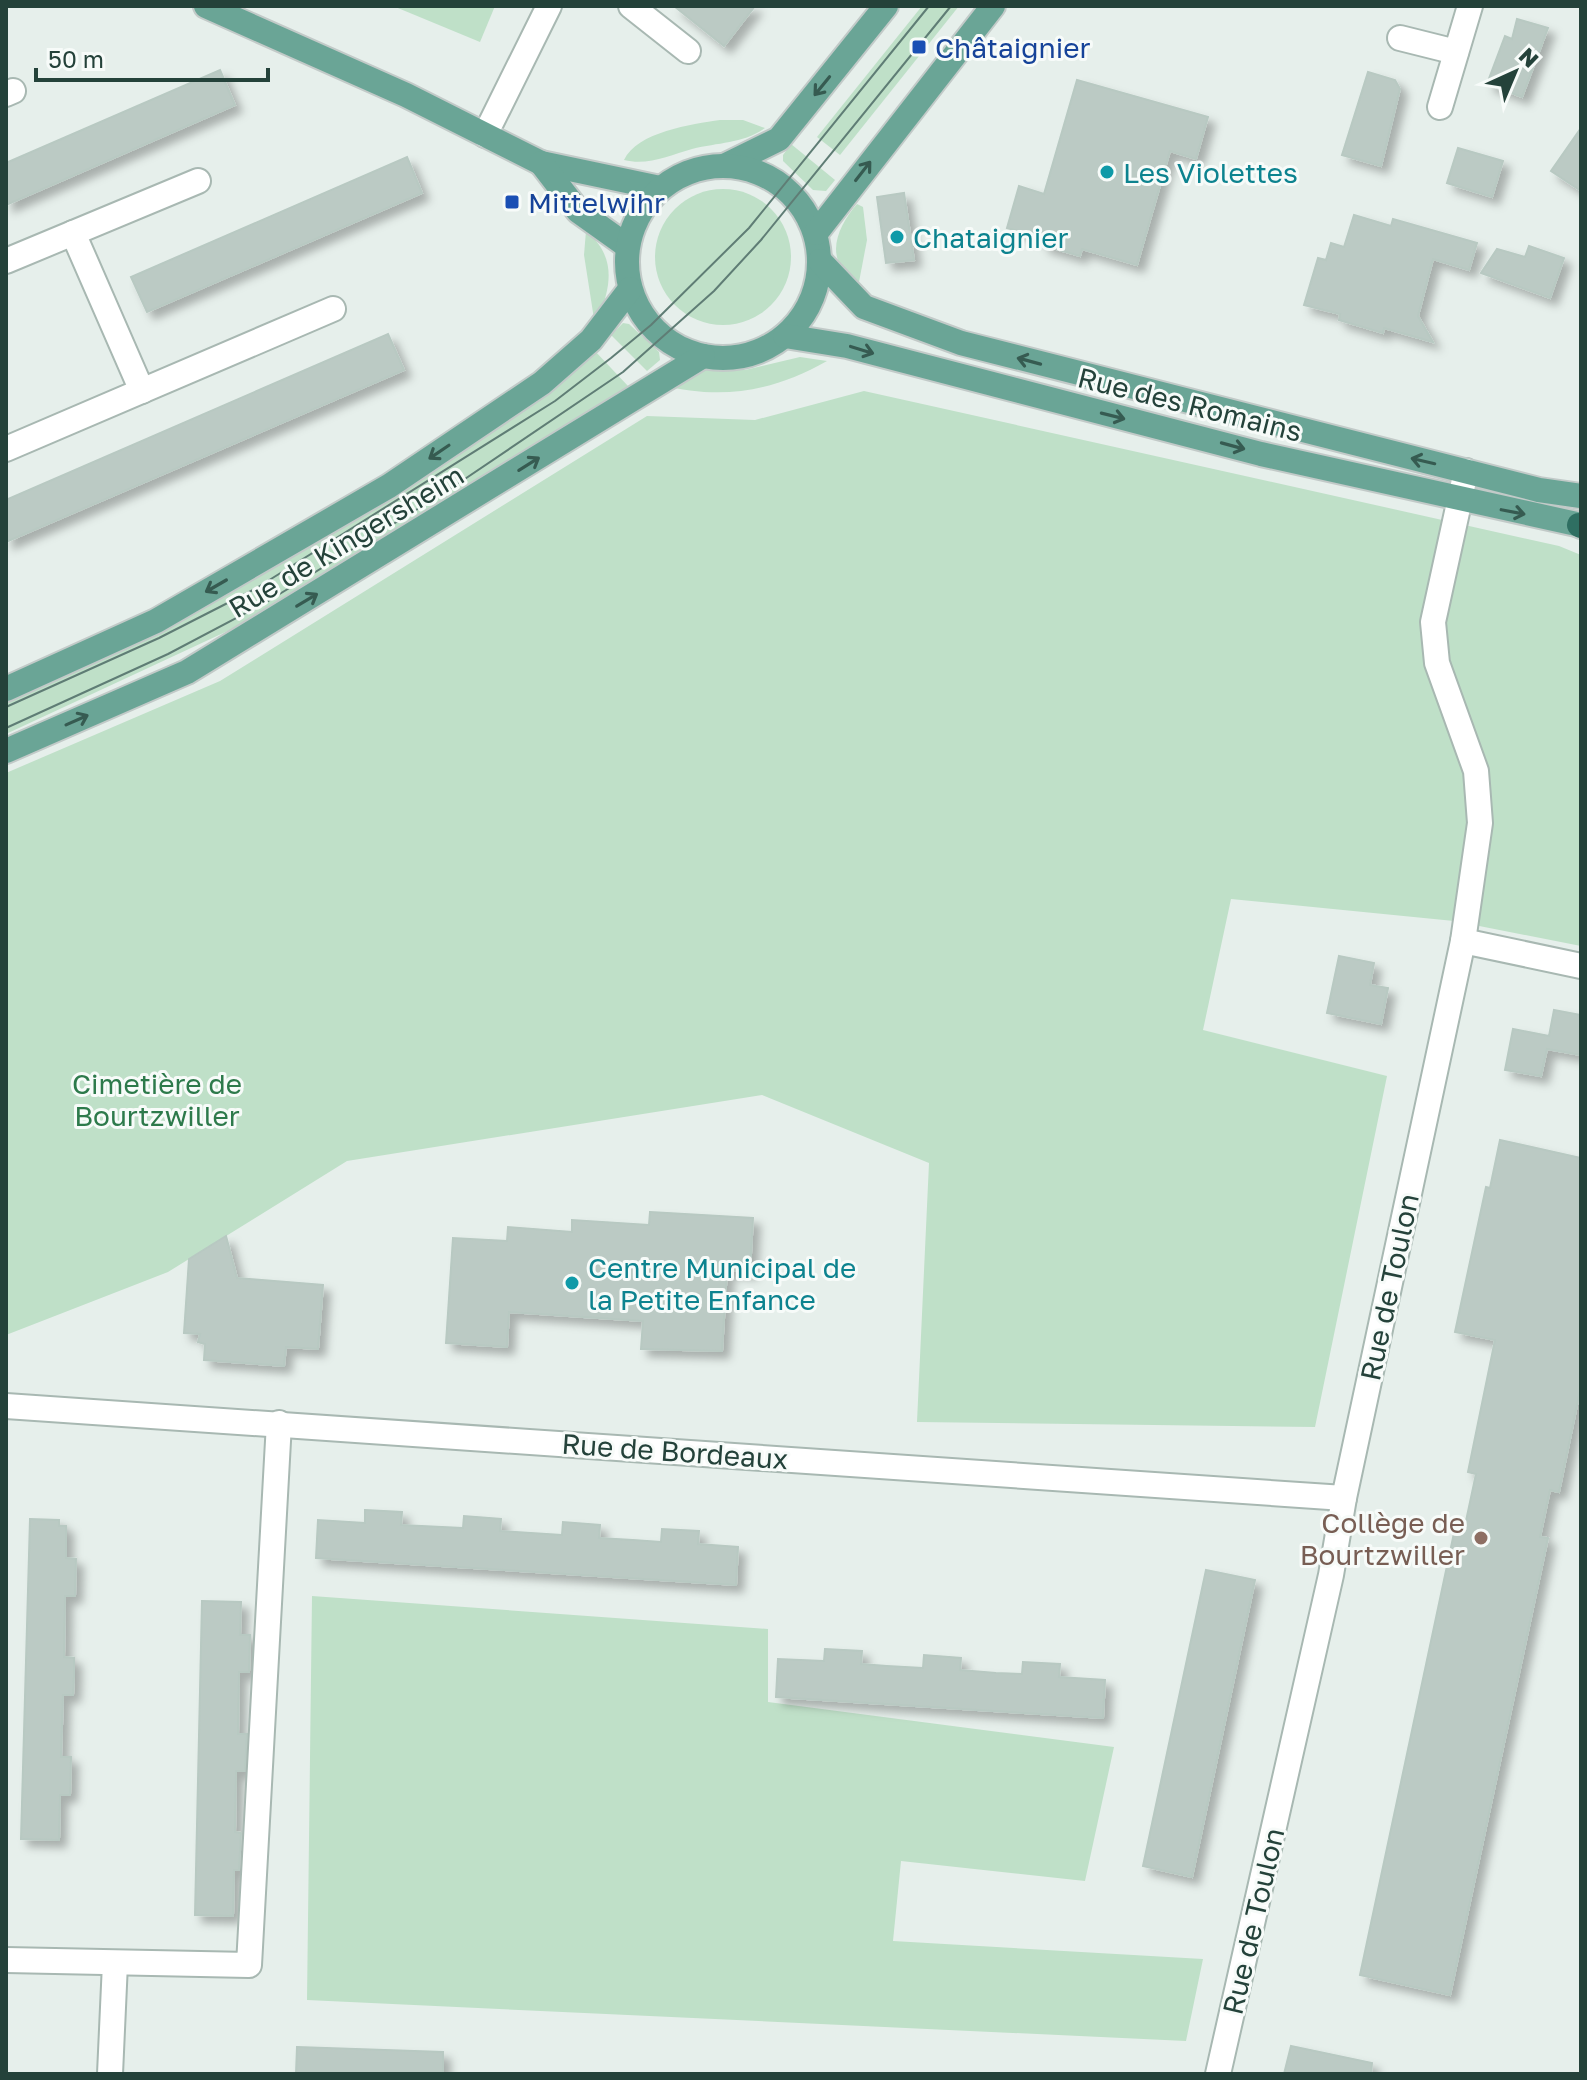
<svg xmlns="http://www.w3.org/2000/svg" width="1587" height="2080" font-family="'Golos Text',sans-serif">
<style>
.green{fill:#bfe0c8}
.building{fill:#bbcac4;stroke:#b8c9c2;stroke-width:2;filter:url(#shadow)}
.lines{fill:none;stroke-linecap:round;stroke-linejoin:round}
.minor-casing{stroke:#a8b8b2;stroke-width:28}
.major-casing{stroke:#c2cac8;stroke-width:28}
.highway-casing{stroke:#c2cac8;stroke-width:28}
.minor{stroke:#fff;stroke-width:24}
.major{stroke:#6aa596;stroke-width:24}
.highway{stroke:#2f6f62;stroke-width:24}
.tram{stroke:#5f7d75;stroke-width:2}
.oneway{stroke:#365b51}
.transit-dot{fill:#1a4fb4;stroke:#f7fbf9;stroke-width:3}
.culture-dot{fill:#0f9aa8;stroke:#f7fbf9;stroke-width:3}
.education-dot{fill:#8d6e63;stroke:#f7fbf9;stroke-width:3}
.labels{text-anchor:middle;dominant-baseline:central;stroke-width:6;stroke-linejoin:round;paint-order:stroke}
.transit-label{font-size:28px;fill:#164399;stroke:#f7fbf9;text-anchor:start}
.culture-label{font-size:28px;fill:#0d838f;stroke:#f7fbf9;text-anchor:start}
.street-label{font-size:28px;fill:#24423a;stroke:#f7fbf9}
.park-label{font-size:28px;fill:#2d7a4b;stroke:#f7fbf9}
.education-label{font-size:28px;fill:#785e54;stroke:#f7fbf9;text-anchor:end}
</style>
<defs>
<filter id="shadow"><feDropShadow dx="7" dy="7" stdDeviation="4" flood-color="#0004"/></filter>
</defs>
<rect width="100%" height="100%" fill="#e6efeb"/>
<g class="green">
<path d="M393,6H495L480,42Z"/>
<path d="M922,6H959L840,155L817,137Z"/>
<path d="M720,120H743L765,128C742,144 719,142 692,149C670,155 648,166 624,160C637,132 692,124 720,120Z"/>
<path d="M791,144L835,180L826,191L813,190L783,161V155Z"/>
<circle cx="723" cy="257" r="68"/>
<path d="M857,204L863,207L867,240L859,282C822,263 836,228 857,204Z"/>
<path d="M586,231C616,256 612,285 598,318L594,319L584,255Z"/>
<path d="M623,323L629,324L659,352L660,360L647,371L611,335Z"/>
<path d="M594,350L628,386L247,622L6,734V696L139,636Z"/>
<path d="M800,357L827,361C772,392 722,400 661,385L694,370H745Z"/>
<path d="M864,391L1559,546L1581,555V946L1454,921L1231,899L1203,1030L1387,1076L1315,1427L917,1422L929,1163L762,1095L347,1161L168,1272L6,1335V773L220,681L647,416L755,420Z"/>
<path d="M312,1596L768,1629V1702L1114,1747L1085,1881L901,1861L893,1941L1203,1959L1186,2041L307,2000Z"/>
</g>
<g class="building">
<path d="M674,6H755L724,46Z"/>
<path d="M1517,19L1548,28L1522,97L1487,84L1505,36L1512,39Z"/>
<path d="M220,70L235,105L6,205V163Z"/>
<path d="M1368,72L1395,80L1400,89L1381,166L1342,155Z"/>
<path d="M1077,80L1208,117L1196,159L1170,151L1137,265L1082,249L1080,256L1042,245L1044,238L1007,228L1019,186L1044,194Z"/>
<path d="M1581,128V191L1551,171Z"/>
<path d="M1458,148L1503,161L1492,197L1447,183Z"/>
<path d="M407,157L422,193L147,312L131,277Z"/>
<path d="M904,193L914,260L886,263L877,197Z"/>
<path d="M1354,215L1391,226L1393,219L1477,243L1469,270L1433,259L1418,316L1433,342L1384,328L1383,333L1339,320L1340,314L1304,305L1318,258L1326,260L1331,243L1344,247Z"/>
<path d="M1529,246L1564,258L1550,298L1481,273L1497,249L1525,257Z"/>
<path d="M388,334L404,370L6,542V500Z"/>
<path d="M1339,956L1374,963L1370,985L1388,988L1381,1024L1327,1013Z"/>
<path d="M1554,1010L1581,1015V1055L1547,1049L1541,1076L1505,1070L1513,1029L1549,1036Z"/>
<path d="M1500,1140L1581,1158V1386L1559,1492L1550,1490L1540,1537L1548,1538L1450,1995L1360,1975L1457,1519L1466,1521L1476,1474L1468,1472L1495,1340L1455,1332L1486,1187L1490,1188Z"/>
<path d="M650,1212L753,1218L750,1272L727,1270L722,1351L641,1349L643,1321L509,1312L507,1347L446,1343L453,1238L507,1241L508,1227L572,1232V1220L649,1225Z"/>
<path d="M226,1236L237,1278L323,1285L318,1349L286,1347L284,1366L204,1360L205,1344L198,1342L200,1334L184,1333L189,1259Z"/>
<path d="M365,1510L402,1512L401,1525L463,1528L464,1516L501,1519L500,1531L562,1535L563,1522L600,1525L599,1538L633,1540L661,1542L662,1529L699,1531L698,1544L738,1547L736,1585L316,1558L318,1520L365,1523Z"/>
<path d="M30,1519L59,1520V1526H66V1558L76,1559L75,1596H65L64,1657L74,1658V1676L73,1695H63L61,1757H71L70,1795H60L59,1840L21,1839Z"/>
<path d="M1206,1570L1255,1580L1192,1877L1143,1866Z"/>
<path d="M202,1601L241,1602L240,1635H250L249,1672H239L238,1734H247L245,1771H236L235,1832L241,1833L239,1870H234L233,1916L195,1915Z"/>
<path d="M825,1649L862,1651L861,1664L887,1666L923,1668L924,1655L961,1658L960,1670L996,1673L1022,1674L1023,1662L1060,1664L1059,1677L1105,1680L1103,1718L776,1697L778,1659L824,1661Z"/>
<path d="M1291,2046L1372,2063L1371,2074H1284Z"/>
<path d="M297,2047L443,2052V2074H296Z"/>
</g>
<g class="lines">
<g class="minor-casing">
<g id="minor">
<path d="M631,6L688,51"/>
<path d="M1400,38L1456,52"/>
<path d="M6,94L13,91"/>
<path d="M1440,107L1470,6"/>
<path d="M485,135L549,6"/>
<path d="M73,233L142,391"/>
<path d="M6,261L198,181"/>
<path d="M6,449L333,309"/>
<path d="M1463,941L1581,966"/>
<path d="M6,1406L1344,1498"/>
<path d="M6,1960L249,1965L279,1423"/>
<path d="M110,2074L115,1963"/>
<path d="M1218,2074L1331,1575L1344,1498L1463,941L1480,823L1476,771L1437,663L1433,622L1466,471"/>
</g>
</g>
<g class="major-casing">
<g id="major">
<path d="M206,6L406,95L541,163L660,188"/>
<path d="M541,163L578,211L627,246"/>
<path d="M726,165L779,139L886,6"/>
<circle cx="723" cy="262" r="96"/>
<path d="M816,233L993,6"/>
<path d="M820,261L864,307L961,343L1539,490L1581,496"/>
<path d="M785,336L847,346L1261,454L1581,525"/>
<path d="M6,689L156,621L389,486L542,383L591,340L630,289"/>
<path d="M6,751L187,672L703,356"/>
</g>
</g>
<g class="highway-casing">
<path id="highway" d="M1579,525L1581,526"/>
</g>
<use href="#minor" class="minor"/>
<use href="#major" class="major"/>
<use href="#highway" class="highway"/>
<g class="tram">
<path d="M6,707L159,638L255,589L555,401L611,358L651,325L749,228L929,6"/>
<path d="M6,728L168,654L265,603L450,489L623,372L714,291L761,240L951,6"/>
</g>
</g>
<defs><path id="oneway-shaft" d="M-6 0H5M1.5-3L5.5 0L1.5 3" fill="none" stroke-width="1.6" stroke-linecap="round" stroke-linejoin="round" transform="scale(2)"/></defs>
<g class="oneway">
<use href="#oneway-shaft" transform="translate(822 86) rotate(129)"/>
<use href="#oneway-shaft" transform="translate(863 171) rotate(-52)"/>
<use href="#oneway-shaft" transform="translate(862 350) rotate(17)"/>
<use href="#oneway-shaft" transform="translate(1029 361) rotate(-165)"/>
<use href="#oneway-shaft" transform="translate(1113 416) rotate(14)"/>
<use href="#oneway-shaft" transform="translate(1233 446) rotate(15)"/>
<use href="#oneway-shaft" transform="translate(439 452) rotate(146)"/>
<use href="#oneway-shaft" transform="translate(1423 461) rotate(-167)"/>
<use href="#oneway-shaft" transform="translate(529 464) rotate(-32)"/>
<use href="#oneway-shaft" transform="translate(1513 512) rotate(11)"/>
<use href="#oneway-shaft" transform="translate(216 586) rotate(150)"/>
<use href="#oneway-shaft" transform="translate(307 600) rotate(-31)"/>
<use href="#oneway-shaft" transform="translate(77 720) rotate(-24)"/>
</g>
<g class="transit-dot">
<rect x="911" y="39" width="16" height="16" rx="4"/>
<rect x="504" y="194" width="16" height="16" rx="4"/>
</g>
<g class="culture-dot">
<circle cx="1107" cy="172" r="8"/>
<circle cx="897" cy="237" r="8"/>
<circle cx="572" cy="1283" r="8"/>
</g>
<circle class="education-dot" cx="1481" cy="1538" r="8"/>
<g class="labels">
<g class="transit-label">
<text x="935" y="47">Châtaignier</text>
<text x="528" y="202">Mittelwihr</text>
</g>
<g class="culture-label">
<text x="1123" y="172">Les Violettes</text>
<text x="913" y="237">Chataignier</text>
<text x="588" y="1267">Centre Municipal de<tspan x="588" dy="32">la Petite Enfance</tspan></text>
</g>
<g class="street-label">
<text transform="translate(1190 404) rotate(14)">Rue des Romains</text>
<text transform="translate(346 541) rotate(-31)">Rue de Kingersheim</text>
<text transform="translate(1389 1287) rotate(-78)">Rue de Toulon</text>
<text transform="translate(675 1451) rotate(4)">Rue de Bordeaux</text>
<text transform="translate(1253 1921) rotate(-77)">Rue de Toulon</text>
</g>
<g class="park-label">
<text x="157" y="1083">Cimetière de<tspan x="157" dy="32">Bourtzwiller</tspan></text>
</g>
<g class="education-label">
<text x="1465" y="1522">Collège de<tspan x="1465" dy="32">Bourtzwiller</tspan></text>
</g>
</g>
<rect width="1587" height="2080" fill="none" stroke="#24423a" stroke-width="16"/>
<g transform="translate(1515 72) rotate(44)" stroke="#f7fbf9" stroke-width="6" paint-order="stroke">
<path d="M0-6L14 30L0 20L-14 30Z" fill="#24423a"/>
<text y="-12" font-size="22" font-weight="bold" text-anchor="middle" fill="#24423a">N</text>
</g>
<path d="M36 68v12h232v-12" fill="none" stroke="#24423a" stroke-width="4"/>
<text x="48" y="68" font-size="24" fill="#24423a" stroke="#f7fbf9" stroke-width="6" paint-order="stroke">50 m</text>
</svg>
